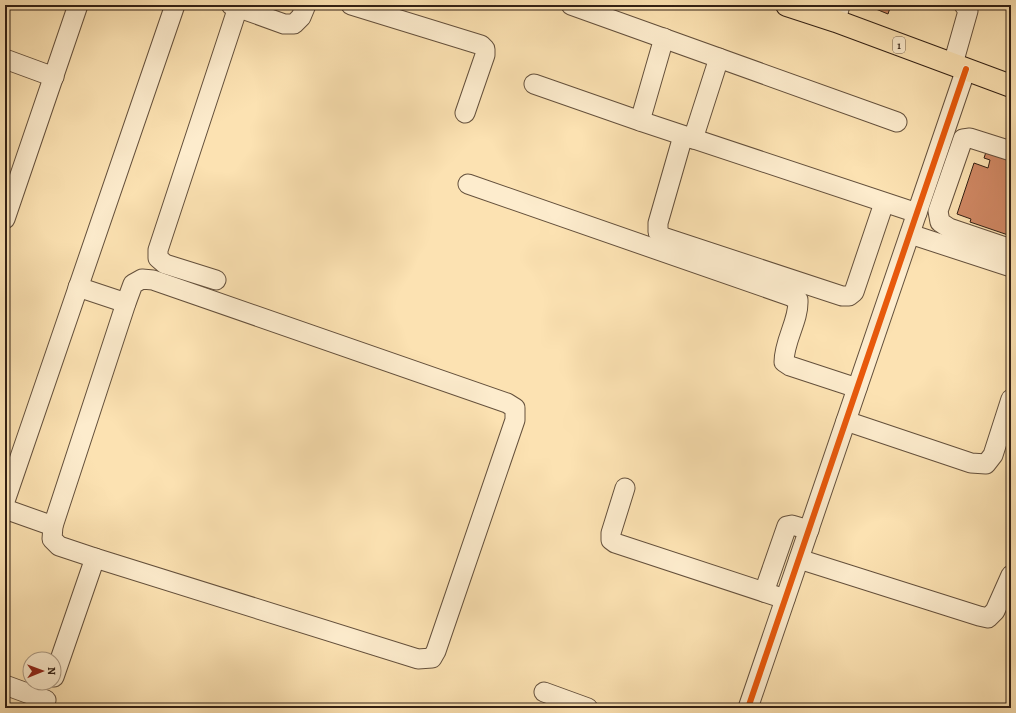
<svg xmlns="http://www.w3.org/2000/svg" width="1016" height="713" font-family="Alegreya,serif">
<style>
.building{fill:#d08864;stroke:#322014}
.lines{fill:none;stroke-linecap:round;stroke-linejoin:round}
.minor-casing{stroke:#64503c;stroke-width:21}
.major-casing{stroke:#322014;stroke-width:24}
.minor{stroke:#fdeccd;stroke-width:19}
.major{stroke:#fce2b2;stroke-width:22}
.cycleway-casing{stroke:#fdeccd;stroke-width:8}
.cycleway{stroke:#e8590c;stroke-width:6}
.labels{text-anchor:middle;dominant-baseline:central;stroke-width:4;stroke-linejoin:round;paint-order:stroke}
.shield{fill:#fdeccd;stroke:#6f5d4c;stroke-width:1}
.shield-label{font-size:10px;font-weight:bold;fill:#322014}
</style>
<rect width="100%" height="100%" fill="#fce2b2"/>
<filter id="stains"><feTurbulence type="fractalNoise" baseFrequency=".005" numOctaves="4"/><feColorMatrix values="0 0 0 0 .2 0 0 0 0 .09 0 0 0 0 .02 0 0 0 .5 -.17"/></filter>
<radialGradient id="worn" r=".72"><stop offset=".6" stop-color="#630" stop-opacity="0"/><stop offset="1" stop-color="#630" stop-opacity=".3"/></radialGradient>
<g class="building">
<path d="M866,5H891L888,14Z"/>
<path d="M988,146L1011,154V236L970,222L971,219L957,214L974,163L988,168L990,160L984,158Z"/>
</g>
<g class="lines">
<g class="minor-casing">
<g id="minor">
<path d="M231,5L284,24H294L301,17L306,5"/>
<path d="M351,5L481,45L485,49V55L465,113"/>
<path d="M571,5L897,122"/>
<path d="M836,21L840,5"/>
<path d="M5,59L54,77"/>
<path d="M953,64L968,11L964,5"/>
<path d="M534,84L640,121L917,213"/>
<path d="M640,121L664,38"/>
<path d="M683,136L658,223V232L663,237L842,296H849L854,292L884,203"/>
<path d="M693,139L719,58"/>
<path d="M1011,151L970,138L963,139L938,211L940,222L949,228L1011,249"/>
<path d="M468,184L790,296L798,300C799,321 784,340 784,362L790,366L857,388"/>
<path d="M5,219L78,5"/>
<path d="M910,234L1011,267"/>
<path d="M142,279L153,280L507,403L515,408V420L436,651L432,658L418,659L95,558L59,546L52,539L53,526L126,303L133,284Z"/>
<path d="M216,280L165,264L158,258V250L238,7"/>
<path d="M78,287L126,303"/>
<path d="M846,421L971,463L986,464L993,455L1011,399"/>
<path d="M625,488L611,533V540L615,543L785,599"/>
<path d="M5,501L175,5"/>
<path d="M5,509L53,526"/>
<path d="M799,559L979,616L988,618L995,611L1011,575"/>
<path d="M764,592L787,526L792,525L809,530"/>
<path d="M54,677L95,558"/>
<path d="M5,685L46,700"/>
<path d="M544,692L588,708"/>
<path d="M748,708L966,69"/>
</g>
</g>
<g class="major-casing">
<path id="major" d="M787,5L836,21L1011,86"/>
</g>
<use href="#minor" class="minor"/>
<use href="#major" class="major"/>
<g class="cycleway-casing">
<path id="cycleway" d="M748,708L966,69"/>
</g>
<use href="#cycleway" class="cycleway"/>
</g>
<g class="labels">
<rect class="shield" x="893" y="37" width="12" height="16" rx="3"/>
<g class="shield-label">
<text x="899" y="45">1</text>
</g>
</g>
<rect width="1016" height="713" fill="none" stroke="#fce2b2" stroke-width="20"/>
<rect x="6" y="6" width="1004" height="701" fill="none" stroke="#322014" stroke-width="2"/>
<rect x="10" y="10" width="996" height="693" fill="none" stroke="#322014"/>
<g transform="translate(42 671) rotate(89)"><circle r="19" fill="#fdeccd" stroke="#ac9a83"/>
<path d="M0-3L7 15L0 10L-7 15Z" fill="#8f2418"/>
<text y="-6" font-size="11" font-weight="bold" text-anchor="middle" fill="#322014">N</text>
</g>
<rect width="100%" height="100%" filter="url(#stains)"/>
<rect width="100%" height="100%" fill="url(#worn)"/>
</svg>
